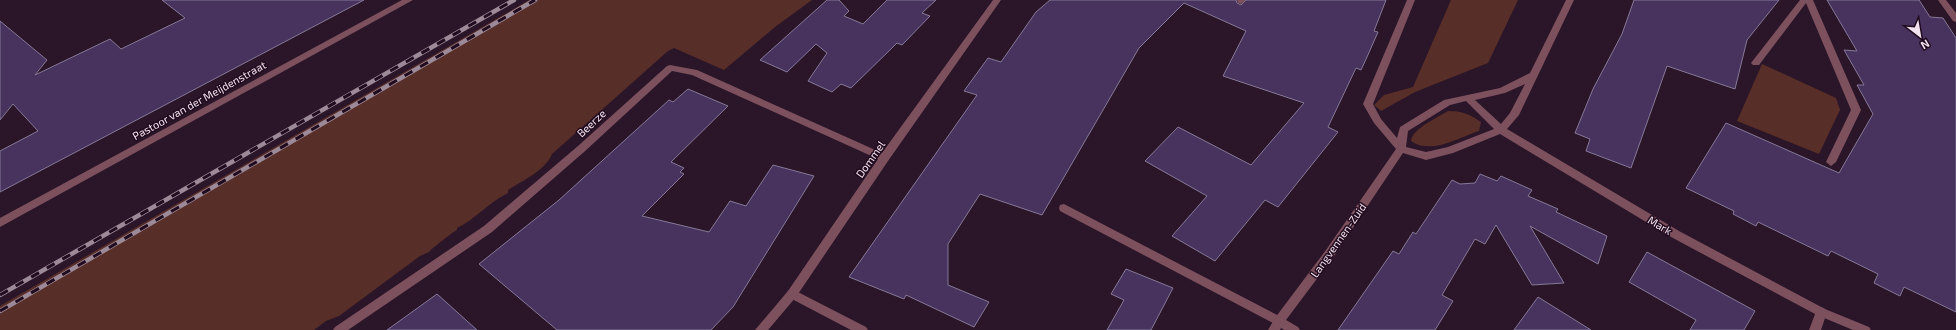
<svg xmlns="http://www.w3.org/2000/svg" width="1956" height="330" font-family="'Exo 2',sans-serif">
<style>
.green{fill:#582e28}
.building{fill:#47335e;stroke:#867998}
.lines{fill:none;stroke-linecap:round;stroke-linejoin:round}
.lane{fill:#7c515d;fill-rule:evenodd}
.street{fill:#7c515d;fill-rule:evenodd}
.rail-casing{stroke:#9c8a99;stroke-width:4.5}
.rail{stroke:#210b1e;stroke-width:3;stroke-dasharray:9;stroke-linecap:butt}
.labels{text-anchor:middle;dominant-baseline:central;stroke-width:3;stroke-linejoin:round;paint-order:stroke}
.street-label{font-size:11px;fill:#f2e2ef;stroke:#210b1e}
</style>
<rect width="100%" height="100%" fill="#2b1528"/>
<g class="green">
<path d="M529,0H812L775,27L724,70L674,48L668,51L552,154C546,170 522,181 508,190V193C489,202 476,219 457,228V230C453,232 431,249 429,252L420,256L339,316L326,321L314,330H0V306Z"/>
<path d="M1451,0H1518L1488,63L1415,92L1381,111L1374,105L1384,95L1413,87Z"/>
<path d="M1762,64L1836,98L1840,110L1819,154L1737,121Z"/>
<path d="M1448,111C1461,111 1470,114 1481,122L1479,131C1458,138 1431,155 1411,141C1413,128 1437,118 1448,111Z"/>
</g>
<g class="building">
<path d="M162,0H364L0,192V151L38,131L13,104L0,120V21L47,60L35,75L110,39L121,49L185,18Z"/>
<path d="M827,0H839L849,11L844,16L863,24L887,0H936L922,13L930,16L902,45L897,43L851,88L841,84L832,92L808,81L827,53L816,44L787,72L760,60Z"/>
<path d="M1050,0H1236L1237,3L1241,5L1246,0H1386L1374,31L1378,32L1367,57L1361,70L1356,68L1328,127L1338,132L1278,207L1265,200L1215,261L1172,236L1207,196L1145,161L1178,127L1251,165L1304,103L1223,76L1246,31L1184,3L1139,48L1042,215L980,194L948,244V285L989,302L974,327L906,295L904,299L849,277L977,95L964,91L988,58L1001,62L1036,12Z"/>
<path d="M1634,0H1779L1747,40L1735,89L1667,66L1631,168L1586,151L1590,139L1575,133L1593,89L1622,34Z"/>
<path d="M1827,0H1919L1930,17L1943,18L1956,38V312L1904,287L1900,296L1874,283L1878,274L1831,251L1828,256L1758,222L1756,226L1733,214L1734,211L1686,188L1726,123L1839,173L1873,114L1857,85H1864L1844,50L1857,51Z"/>
<path d="M688,89L728,106L671,162L684,168L680,172L684,174L642,216L709,232L730,201L746,206L773,165L814,176L733,307L711,330H557L479,264L559,200L669,100L673,102Z"/>
<path d="M1480,174L1497,181L1501,176L1532,190L1528,196L1558,209L1556,212L1607,236L1598,264L1530,226L1564,283L1532,285L1496,225L1485,244L1475,239L1442,295L1453,301L1435,330H1338L1393,251L1399,254L1413,232L1416,234L1452,180L1460,184L1475,183Z"/>
<path d="M1647,252L1755,311L1744,330H1690L1696,320L1629,282Z"/>
<path d="M1126,269L1173,288L1151,330H1107L1124,300L1111,294Z"/>
<path d="M437,294L477,330H387Z"/>
<path d="M1538,297L1591,330H1514Z"/>
</g>
<g class="lines">
<g class="lane">
<path d="M1237,0H1245V1L1241,4L1238,3Z"/>
<path d="M1800,0H1813L1861,110L1836,162L1831,166L1826,162L1851,110L1806,3L1759,65H1753L1751,63Z"/>
<path d="M1064,204L1283,318L1285,321L1283,324L1279,326L1275,324L1060,211L1059,208L1060,205Z"/>
<path d="M792,289L866,327L868,330H851L788,297L786,294L788,291Z"/>
<path d="M1821,307L1825,309L1827,312L1821,330H1809L1817,309Z"/>
</g>
<g class="street">
<path d="M402,0H413L0,227V218Z"/>
<path d="M993,0H1001L888,161L796,297L768,330H755L788,291L878,159L692,75L672,71L584,152L492,232L348,330H333L335,327L484,226L578,146L667,66L670,65L697,70L882,153Z"/>
<path d="M1407,0H1415L1373,104L1381,119L1397,138L1400,127L1444,100L1500,88L1530,73L1566,0H1574L1519,115L1507,129L1679,231L1825,309L1869,327L1871,330H1853L1817,315L1671,237L1500,134L1453,153L1426,160L1403,153L1334,256L1286,320L1298,327L1300,330H1284L1281,328L1280,330H1268L1275,318L1326,250L1396,149L1374,123L1363,104ZM1525,84L1510,113L1501,124L1475,100L1505,93ZM1466,101L1494,129L1448,147L1426,152L1406,147L1408,131L1450,105Z"/>
<path d="M1938,0H1946L1956,13V22L1953,21Z"/>
</g>
<g class="rail-casing">
<g id="rail">
<path d="M0,295L514,0"/>
<path d="M0,311L535,0"/>
</g>
</g>
<use href="#rail" class="rail"/>
</g>
<g class="labels">
<g class="street-label">
<text transform="translate(199 100) rotate(-29)">Pastoor van der Meijdenstraat</text>
<text transform="translate(591 123) rotate(-43)">Beerze</text>
<text transform="translate(870 159) rotate(-55)">Dommel</text>
<text transform="translate(1660 225) rotate(31)">Mark</text>
<text transform="translate(1338 240) rotate(-55)">Langvennen-Zuid</text>
</g>
</g>
<g transform="translate(1920 36) rotate(149)" stroke="#210b1e" stroke-width="3" paint-order="stroke">
<path d="M0-3L7 15L0 10L-7 15Z" fill="#f2e2ef"/>
<text y="-6" font-size="11" font-weight="bold" text-anchor="middle" fill="#f2e2ef">N</text>
</g>
</svg>
